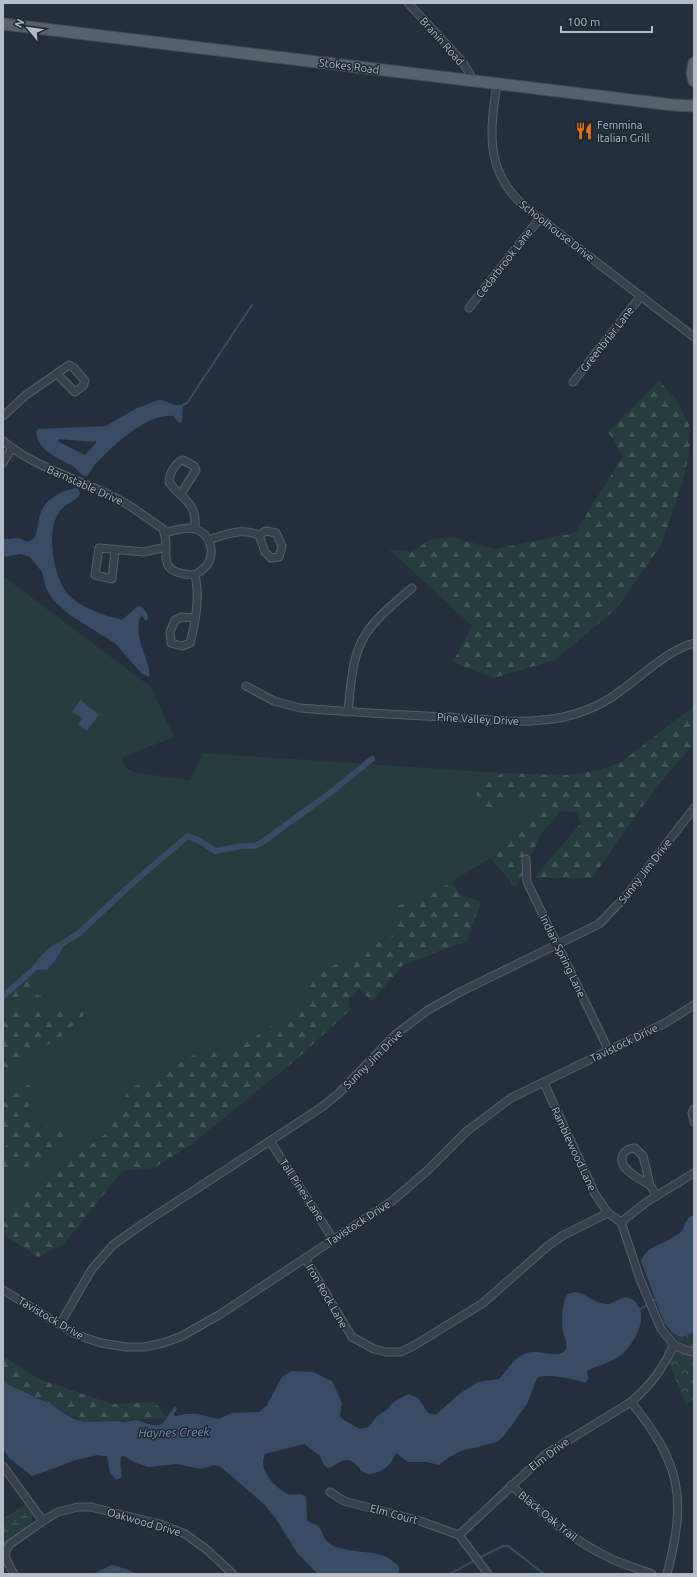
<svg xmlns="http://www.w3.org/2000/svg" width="697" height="1577" font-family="Ubuntu,sans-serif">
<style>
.grass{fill:#263c3f}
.forest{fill:url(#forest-firs)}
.wetland{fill:url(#wetland-marsh)}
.park{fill:url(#park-crowns)}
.water{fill:#394c67;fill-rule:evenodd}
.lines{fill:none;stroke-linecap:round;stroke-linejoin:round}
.stream{stroke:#394c67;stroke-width:2}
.canal{stroke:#394c67;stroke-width:6}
.minor-casing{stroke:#565f6c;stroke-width:9}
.primary-casing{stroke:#414a57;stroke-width:13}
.minor{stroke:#38414e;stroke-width:7}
.primary{stroke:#56606e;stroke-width:11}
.labels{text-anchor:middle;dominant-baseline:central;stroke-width:3;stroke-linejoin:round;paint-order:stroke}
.street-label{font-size:11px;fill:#b4bcc9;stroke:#1d2633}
.poi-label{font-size:11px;fill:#b4bcc9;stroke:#1d2633;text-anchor:start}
.water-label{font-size:12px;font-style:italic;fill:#7c92b1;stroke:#1d2633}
</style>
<defs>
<pattern id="forest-firs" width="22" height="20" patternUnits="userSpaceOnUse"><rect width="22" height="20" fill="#263c3f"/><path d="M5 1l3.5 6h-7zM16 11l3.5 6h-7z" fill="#435659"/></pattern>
<pattern id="wetland-marsh" width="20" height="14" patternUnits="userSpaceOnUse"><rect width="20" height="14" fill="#263c3f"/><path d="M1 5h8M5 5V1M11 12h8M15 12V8" fill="none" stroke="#435659"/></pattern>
<pattern id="park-crowns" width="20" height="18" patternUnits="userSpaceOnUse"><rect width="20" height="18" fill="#263c3f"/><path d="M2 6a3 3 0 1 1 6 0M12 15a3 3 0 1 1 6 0" fill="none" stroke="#435659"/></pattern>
</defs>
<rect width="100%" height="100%" fill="#242f3e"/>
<path class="grass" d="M3,576L151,687L174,737L121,758L127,769L137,773L190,780L203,753L502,773L475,790L530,797L541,807L490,858L424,899L395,906L392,936L308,978L314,999L245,1043L194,1055L129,1089L104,1135L3,1212Z"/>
<g class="forest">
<path d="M659,381L675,398L689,424V454L683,481L661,545L616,609L555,660L494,678L453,662L472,626L389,549L412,552L429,540L452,537L494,549L575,533L623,456L608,432Z"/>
<path d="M694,706V745C654,785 624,833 592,878H534L581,823L576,812L561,811L541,834L516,888L490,858L541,807L530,797L483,810L474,790L502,773L567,775L598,770L620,763Z"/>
<path d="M451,882L461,895L481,902L467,941L403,965L372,1001L359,989L348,1001L350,1010L300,1056L192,1144L154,1168L122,1171L64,1244L38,1257L6,1236L3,1239V1212L104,1135L129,1089L194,1055L245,1043L313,999L308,978L392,936L395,906L424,899Z"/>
<path d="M28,978L32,993L55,1001L9,1003L4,999Z"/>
<path d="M89,1007L79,1021L66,1030L62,1036L3,1073V1017L10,1008Z"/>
<path d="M39,1078L29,1106L17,1122L5,1119L3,1121V1105L8,1098Z"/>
<path d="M22,1121L63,1130L64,1139C42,1160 35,1169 3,1171V1150Z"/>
<path d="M4,1122L15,1124L3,1142V1124Z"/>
<path d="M3,1356L39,1379L112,1404L155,1402L167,1418L83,1422L3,1382Z"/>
</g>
<path class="wetland" d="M25,1505L32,1512V1534L3,1555V1519Z"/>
<path class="park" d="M694,1301V1399L686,1405L664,1352L675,1315Z"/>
<g class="water">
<path d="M158,400H162L174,405H183L182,422L179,423L173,416C148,412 109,448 94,466C91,469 90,473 87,476H84C80,474 78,470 74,467C60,458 37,452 36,431L39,429L106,426L135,409ZM58,439L97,442L85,455L59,442Z"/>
<path d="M76,488L79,490L80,494C75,502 64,504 59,512C51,525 51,540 53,554C58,588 68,602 102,614C108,617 116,617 122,620L138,606C144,606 148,614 148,619L146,621L141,615C131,639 153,664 149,677L141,673L116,644L70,615L53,600L46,588L42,572L30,557L21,554L3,557V538C9,540 12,538 18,538C23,539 25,543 30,541C39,537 37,523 40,515C44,499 61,491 76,488Z"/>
<path d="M81,699L83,702L99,715L87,731L78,724L83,718L72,712Z"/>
<path d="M65,940L67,943C59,951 58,959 48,969L36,970L29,976L26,974C35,964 42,953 53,945C57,943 61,942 65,940Z"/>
<path d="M691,1216H694V1332L680,1337L673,1333L664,1323L641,1261C646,1249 653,1247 665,1242C670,1240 674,1236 679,1234C684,1231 684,1221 691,1216Z"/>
<path d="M575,1292C586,1293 595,1304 607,1304C614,1304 622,1295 630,1298C633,1299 635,1302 637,1304C649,1319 633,1345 621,1355C611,1363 598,1365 587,1371L588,1379L585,1383C575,1379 546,1373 537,1378L527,1404L503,1437L497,1442L461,1451L449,1457L439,1465L427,1462H408L396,1453C391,1464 387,1469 375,1473C372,1474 368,1475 365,1473C358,1470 357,1461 348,1460C340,1459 335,1467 328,1468L324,1465L320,1456L304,1444L265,1454C257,1469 275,1488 288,1494C295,1496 301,1492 306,1497L307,1520C311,1524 315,1523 318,1526C323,1531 323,1540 330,1544C352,1557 381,1545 399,1567V1574H318L298,1554L276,1519L265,1505L221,1467L214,1465L201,1469L177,1464L148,1467L136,1463L124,1456L121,1457C119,1464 123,1471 121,1478L116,1480L110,1473L107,1456L97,1455L76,1460L32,1476L9,1458L3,1449V1382L50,1404L72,1418L83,1422L117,1421L124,1422L137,1420L152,1425H159L163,1423L175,1406L177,1409L174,1414L175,1416L185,1414H197L218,1419L232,1413L259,1412L267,1405L282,1377L291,1371L313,1372L332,1381L342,1403L340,1415L342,1419L360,1429L369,1427L376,1417L389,1408L392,1403L408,1394L418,1398L428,1413L436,1415L459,1394L478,1382L499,1379C507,1371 515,1356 527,1353C538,1349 553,1358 564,1352C570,1345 564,1338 563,1331C561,1323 562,1300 568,1294Z"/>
<path d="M112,1565L126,1569L137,1574H92Z"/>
</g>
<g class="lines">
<g class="stream">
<path d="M181,406L187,403L252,305"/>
<path d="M639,1310L656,1299"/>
<path d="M479,1558L503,1546H508L544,1574"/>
<path d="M450,1574L475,1560"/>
</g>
<g class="canal">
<path d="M59,946L79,933L135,881L188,836L200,841L215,851L243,846H254L261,843L330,793L372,759"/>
<path d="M3,996L33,970"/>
</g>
<g class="minor-casing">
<g id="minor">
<path d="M408,3L462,61L474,81"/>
<path d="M497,84C489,136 485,175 530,211L694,337"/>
<path d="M469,308L540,218"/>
<path d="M573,382L641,296"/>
<path d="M3,416L26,395L69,365L74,368L85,381L83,386L75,392L57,374"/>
<path d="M3,441C36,468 76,478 114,497C132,506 147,518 163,529C173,552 151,573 195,575"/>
<path d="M3,463L12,448"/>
<path d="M181,494L196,470L194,466L183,460C175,463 169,474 169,482C181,500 197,500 195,528"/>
<path d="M266,531L276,533L282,546L279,557L271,558L265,552L259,535Z"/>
<path d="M164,533C173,531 186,526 195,529C210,533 216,552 207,565C204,569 199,572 195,575C200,597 196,621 190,643L182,646L171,643L170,632L175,620L182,617L195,618"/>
<path d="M209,540C226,534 242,528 259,535"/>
<path d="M115,550L112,579L95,575L99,548L144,552L166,547"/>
<path d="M246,686L274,701L300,708C349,712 399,715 448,717C495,720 545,728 589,709C628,694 654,655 694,643"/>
<path d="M348,712C354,642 358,633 412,588"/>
<path d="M526,859L527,882L609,1051"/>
<path d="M544,1083L595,1194L608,1213L621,1222"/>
<path d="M694,1109L692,1113L694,1122"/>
<path d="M270,1141L333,1239"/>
<path d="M650,1185C641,1180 614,1167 624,1153C627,1149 630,1148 635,1148L643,1156L650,1185L657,1196"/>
<path d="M621,1222L640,1279L661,1329L674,1345L685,1350L694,1352"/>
<path d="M621,1222L648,1201L694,1173"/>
<path d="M305,1258L352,1337L374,1349L386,1352H401L415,1345L483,1303L549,1245L562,1236L608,1213"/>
<path d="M3,1290L77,1335L101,1343L126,1347H144L163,1343L180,1337L219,1315L392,1201L428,1170L467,1131L511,1098L665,1023L694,1005"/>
<path d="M60,1324L92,1269L113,1245L144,1223L322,1107L339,1093L396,1034L428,1010L460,992L599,924L627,895L694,808"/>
<path d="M631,1402C681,1464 687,1497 667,1574"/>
<path d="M3,1466L43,1521"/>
<path d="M511,1485C542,1514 573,1541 612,1559C625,1565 639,1569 652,1574"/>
<path d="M330,1492L344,1501L420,1521L459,1535"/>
<path d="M14,1574C8,1563 1,1555 10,1544L43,1521L58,1512L78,1507H91L160,1524L185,1534L206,1549L233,1574"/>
<path d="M488,1574L459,1535L546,1454L631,1402C651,1385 663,1368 674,1345"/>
</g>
</g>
<g class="primary-casing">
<g id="primary">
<path d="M3,24L673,105L694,106"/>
<path d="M694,63L692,73L694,81"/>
</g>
</g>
<use href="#minor" class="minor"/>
<use href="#primary" class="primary"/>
</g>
<defs>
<g id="restaurant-bare" transform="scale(1.38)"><path d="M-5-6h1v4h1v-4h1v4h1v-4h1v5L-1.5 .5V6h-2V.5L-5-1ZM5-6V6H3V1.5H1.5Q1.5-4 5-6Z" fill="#e8710a" stroke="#1d2633" stroke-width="2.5" paint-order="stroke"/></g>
</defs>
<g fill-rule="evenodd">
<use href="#restaurant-bare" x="584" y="131"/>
</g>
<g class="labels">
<g class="street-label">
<text transform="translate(442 41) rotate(48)">Branin Road</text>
<text transform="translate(349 66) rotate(7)">Stokes Road</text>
<text transform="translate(557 231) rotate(38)">Schoolhouse Drive</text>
<text transform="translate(504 263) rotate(-52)">Cedarbrook Lane</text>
<text transform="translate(607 339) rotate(-52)">Greenbriar Lane</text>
<text transform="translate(85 485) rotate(24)">Barnstable Drive</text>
<text transform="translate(478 719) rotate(3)">Pine Valley Drive</text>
<text transform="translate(645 871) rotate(-52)">Sunny Jim Drive</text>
<text transform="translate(563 956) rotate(64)">Indian Spring Lane</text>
<text transform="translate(624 1043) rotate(-26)">Tavistock Drive</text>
<text transform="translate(373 1059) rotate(-45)">Sunny Jim Drive</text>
<text transform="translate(574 1149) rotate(65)">Ramblewood Lane</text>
<text transform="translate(302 1190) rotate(57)">Tall Pines Lane</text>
<text transform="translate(358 1223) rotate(-33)">Tavistock Drive</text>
<text transform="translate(327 1296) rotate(60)">Iron Rock Lane</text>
<text transform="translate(51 1318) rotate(30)">Tavistock Drive</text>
<text transform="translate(549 1454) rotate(-37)">Elm Drive</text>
<text transform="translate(394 1514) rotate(15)">Elm Court</text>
<text transform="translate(548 1516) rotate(39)">Black Oak Trail</text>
<text transform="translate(144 1522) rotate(16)">Oakwood Drive</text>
</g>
<g class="poi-label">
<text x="597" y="125">Femmina<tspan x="597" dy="13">Italian Grill</tspan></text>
</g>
<g class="water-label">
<text transform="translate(174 1432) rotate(-1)">Haynes Creek</text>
</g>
</g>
<rect width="697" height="1577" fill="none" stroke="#b4bcc9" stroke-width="8"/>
<g transform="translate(28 28) rotate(299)" stroke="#1d2633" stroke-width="3" paint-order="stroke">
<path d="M0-3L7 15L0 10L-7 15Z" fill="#b4bcc9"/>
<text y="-6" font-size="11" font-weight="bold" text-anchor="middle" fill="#b4bcc9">N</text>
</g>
<path d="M561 26v6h91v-6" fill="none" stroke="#b4bcc9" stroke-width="2"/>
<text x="567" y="26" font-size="12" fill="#b4bcc9" stroke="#1d2633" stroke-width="3" paint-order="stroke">100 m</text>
</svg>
